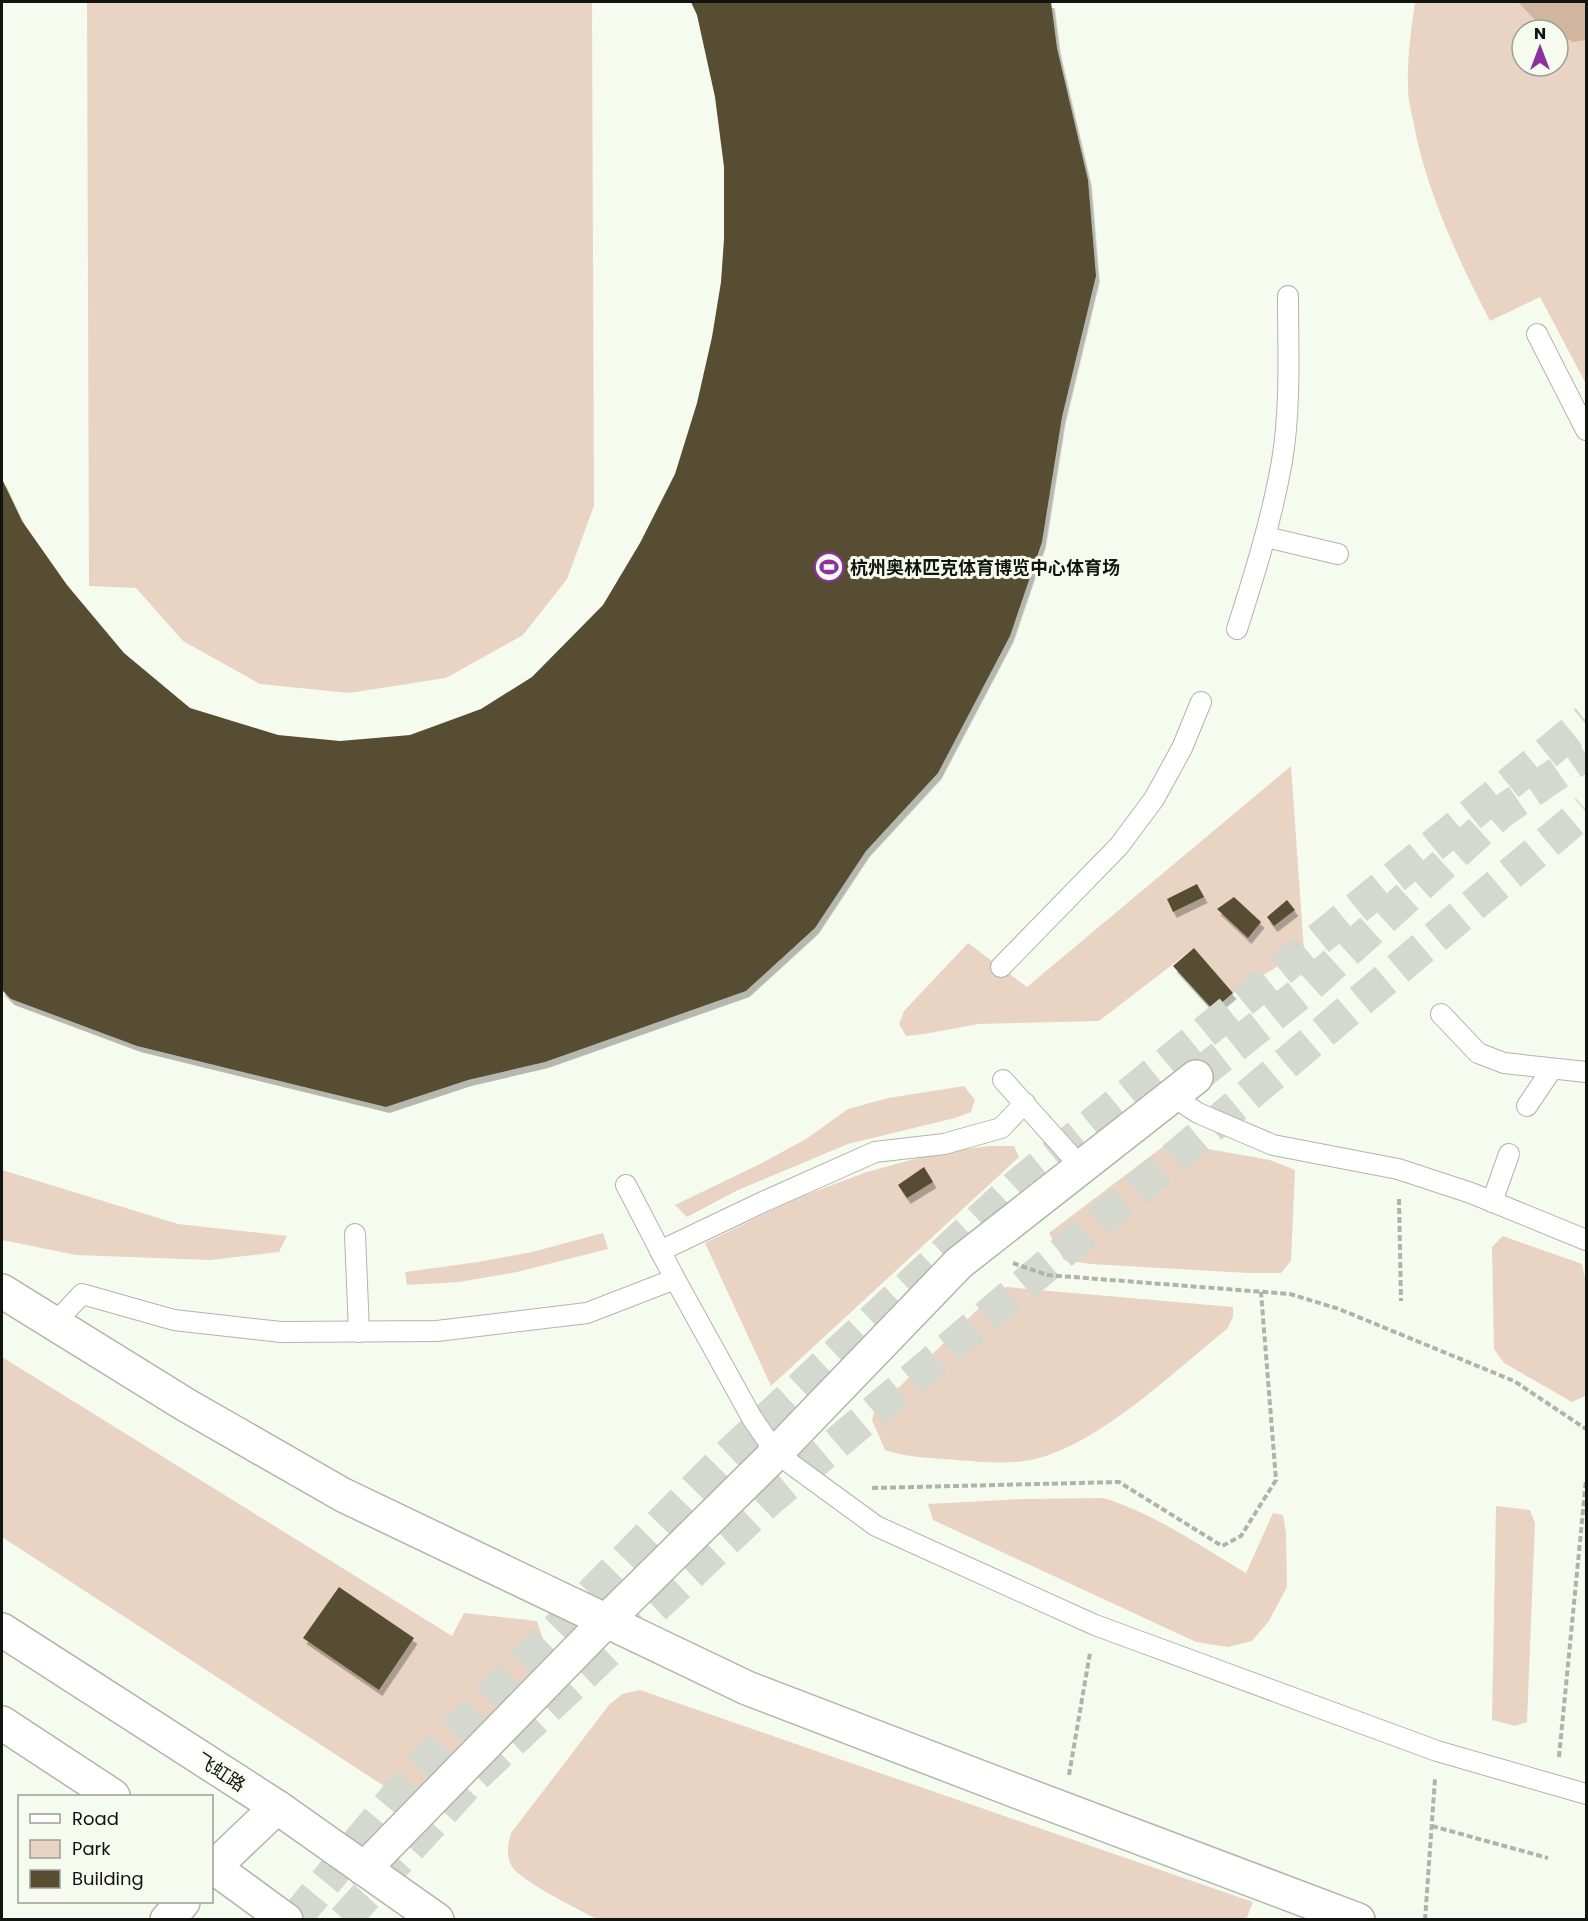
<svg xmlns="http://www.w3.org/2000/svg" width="1588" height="1921" font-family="Poppins,'Noto Sans SC',sans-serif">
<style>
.green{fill:#e9d4c4;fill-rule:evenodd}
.forest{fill:#d2b59f}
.building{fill:#574e31;filter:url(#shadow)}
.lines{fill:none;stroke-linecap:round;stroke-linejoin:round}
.street-tunnel{stroke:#d4d8ce;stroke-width:33;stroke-dasharray:33 16;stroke-linecap:butt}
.secondary-tunnel{stroke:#d4d8ce;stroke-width:33;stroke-dasharray:33 16;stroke-linecap:butt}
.lane-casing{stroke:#b1b5ab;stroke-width:22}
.street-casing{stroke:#b1b5ab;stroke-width:36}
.secondary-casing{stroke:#b1b5ab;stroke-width:36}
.primary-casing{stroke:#b1b5ab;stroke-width:36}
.path{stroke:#afb3aa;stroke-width:4;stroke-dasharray:6 3;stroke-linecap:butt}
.lane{stroke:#fff;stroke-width:20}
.street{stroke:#fff;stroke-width:33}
.secondary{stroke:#fff;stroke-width:33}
.primary{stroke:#fff;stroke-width:33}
.labels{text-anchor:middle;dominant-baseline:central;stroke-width:6;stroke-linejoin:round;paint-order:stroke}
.poi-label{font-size:18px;font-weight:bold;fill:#121410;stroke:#f6fbef;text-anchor:start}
.street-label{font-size:18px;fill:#121410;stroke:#f6fbef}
</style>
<defs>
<filter id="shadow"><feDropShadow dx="3.5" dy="6" stdDeviation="0" flood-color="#0004"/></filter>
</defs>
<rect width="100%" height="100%" fill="#f6fbef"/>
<g class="green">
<path d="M87,2H592L594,506L567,579L523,635L446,678L349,693L260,684L183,641L136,588L89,586Z"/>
<path d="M1415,2H1586V384L1540,297L1490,321C1457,257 1426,191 1413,120C1411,110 1408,99 1408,88C1407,59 1411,30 1415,2ZM1522,30H1558V66H1522Z"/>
<path d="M1291,766L1304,951L1233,993L1194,948L1099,1021L979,1024L924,1034L906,1036L899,1024L904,1011L968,943L1027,987Z"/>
<path d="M964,1086L975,1100L971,1112L955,1118L848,1144L738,1190L687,1217L675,1205L762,1163L806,1139L848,1109L888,1098Z"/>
<path d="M1169,1142L1270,1160L1295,1170L1291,1261L1281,1273H1248L1091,1264L1064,1260L1049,1233Z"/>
<path d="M990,1146H1014L1019,1157L771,1386L705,1243L797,1198L867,1172L940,1152Z"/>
<path d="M2,1170L178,1224L287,1236L279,1252L210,1260L76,1255L2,1240Z"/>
<path d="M603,1233L608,1249L517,1272L459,1282L407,1285L405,1272L478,1262L532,1252Z"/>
<path d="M1503,1236L1582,1264L1586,1282L1585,1396L1572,1402L1504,1363L1494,1349L1492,1247Z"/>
<path d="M1006,1287L1233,1307V1317L1227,1329C1173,1372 1101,1443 1035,1459C1010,1465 982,1462 958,1460C933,1458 909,1458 885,1450L872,1420L874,1412L990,1297Z"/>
<path d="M2,1357L452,1636L464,1613L537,1621L550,1660L410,1803L2,1537Z"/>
<path d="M1103,1498C1154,1513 1200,1546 1246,1573L1273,1513L1283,1515L1286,1533L1287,1587L1269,1621L1252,1641L1228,1647L1196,1642L933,1520L928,1504L1021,1499Z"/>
<path d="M1496,1506L1530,1510L1535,1523L1527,1722L1515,1726L1492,1720Z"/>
<path d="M640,1690L1253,1902L1246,1920L597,1919C580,1910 518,1880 511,1865C506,1854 508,1843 511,1833L609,1705L622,1694Z"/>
</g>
<path class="forest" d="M1518,2H1586V40L1573,42L1558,34V30C1540,30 1530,14 1518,2Z"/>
<g class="building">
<path d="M691,2H1051L1057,48L1088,180L1096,276L1062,417L1042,542L1010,636L938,773L866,851L815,928L746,991L545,1062L468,1080L386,1107L137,1046L11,999L2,990V479L22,521L67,585L124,653L190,708L278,735L340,741L410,735L481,709L532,677L603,605L640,543L675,474L697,403L712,337L721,282L724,239V167L715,97L697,15Z"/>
<path d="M1197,884L1204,897L1173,912L1167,899Z"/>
<path d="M1234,897L1261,922L1248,938L1217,909Z"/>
<path d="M1287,900L1295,910L1274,926L1267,917Z"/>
<path d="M1194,948L1233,993L1213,1010L1173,966Z"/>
<path d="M924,1167L933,1182L907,1198L898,1185Z"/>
<path d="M339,1587L414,1638L379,1690L303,1638Z"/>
</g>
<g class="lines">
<path class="street-tunnel" d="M1196,1077L1307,988L1501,812L1586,754"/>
<g class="secondary-tunnel">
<path d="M294,1920L417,1771L724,1459L1015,1187L1586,721"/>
<path d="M344,1920L473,1778L768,1501L1586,810"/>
</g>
<g class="lane-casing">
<g id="lane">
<path d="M1537,334L1586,430"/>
<path d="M1266,537L1338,554"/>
<path d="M1237,629C1255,573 1272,518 1282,461C1291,407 1288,350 1288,296"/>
<path d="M1001,967L1119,846L1154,799L1182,748L1201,702"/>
<path d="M1441,1014L1478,1053L1504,1063L1586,1072"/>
<path d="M1003,1080L1081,1167"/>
<path d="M1172,1096L1198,1113L1273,1145L1398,1169L1471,1193L1586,1240"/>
<path d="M1527,1106L1552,1069"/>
<path d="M626,1185L675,1279L752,1418L776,1453L876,1526L1095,1625L1437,1751L1586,1794"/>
<path d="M1492,1202L1509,1154"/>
<path d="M355,1234L359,1332"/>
<path d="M660,1251L765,1201L875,1152L944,1144L1001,1128L1025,1103"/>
<path d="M53,1325L82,1294L174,1320L281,1332L437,1331L587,1313L675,1279"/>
</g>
</g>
<g class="street-casing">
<g id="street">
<path d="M2,1291L186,1405L343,1495L747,1688L1016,1791L1358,1920"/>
<path d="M364,1869L607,1620L776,1453L959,1263L1196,1077"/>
</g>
</g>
<g class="secondary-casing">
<g id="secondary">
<path d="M212,1869L277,1807"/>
<path d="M167,1920L183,1902"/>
</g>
</g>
<g class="primary-casing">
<g id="primary">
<path d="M2,1630L277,1807L437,1920"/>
<path d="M2,1723L113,1796"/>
<path d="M212,1866L286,1920"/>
</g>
</g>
<g class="path">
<path d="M1399,1199L1401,1301"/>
<path d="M1013,1263L1047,1275L1290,1294L1339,1309L1514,1381L1586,1429"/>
<path d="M872,1488L1119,1482L1222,1546L1241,1536L1276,1480L1261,1292"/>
<path d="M1559,1757L1586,1480"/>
<path d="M1069,1775L1090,1653"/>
<path d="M1432,1826L1548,1858"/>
<path d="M1425,1920L1435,1779"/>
</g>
<use href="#lane" class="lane"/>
<use href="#street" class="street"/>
<use href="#secondary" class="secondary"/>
<use href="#primary" class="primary"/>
</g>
<defs>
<g id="stadium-ring" transform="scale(1.5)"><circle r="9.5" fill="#f6fbef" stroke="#8b329e" stroke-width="1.5"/><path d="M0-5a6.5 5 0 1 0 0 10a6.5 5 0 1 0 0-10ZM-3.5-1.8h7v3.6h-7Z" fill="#8b329e"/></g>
</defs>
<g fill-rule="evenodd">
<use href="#stadium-ring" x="829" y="567"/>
</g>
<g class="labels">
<g class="poi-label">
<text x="850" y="567">杭州奥林匹克体育博览中心体育场</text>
</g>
<g class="street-label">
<text transform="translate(221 1772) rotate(33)">飞虹路</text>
</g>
</g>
<rect width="1588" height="1921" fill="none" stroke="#121410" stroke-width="6"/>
<rect x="18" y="1795" width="195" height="108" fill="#f6fbef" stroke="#9b9f96" stroke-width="1.5"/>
<rect x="30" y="1814" width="30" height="9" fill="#ffffff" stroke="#9b9f96" stroke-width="1.5"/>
<text x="72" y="1825" font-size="18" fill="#121410">Road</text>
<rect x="30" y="1840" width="30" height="18" fill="#e9d4c4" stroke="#9b9f96" stroke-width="1.5"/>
<text x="72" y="1855" font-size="18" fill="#121410">Park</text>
<rect x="30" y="1870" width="30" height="18" fill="#574e31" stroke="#9b9f96" stroke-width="1.5"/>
<text x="72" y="1885" font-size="18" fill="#121410">Building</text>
<g transform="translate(1540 48)"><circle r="28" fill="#f6fbef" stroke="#9b9f96" stroke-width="1.5"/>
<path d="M0-4.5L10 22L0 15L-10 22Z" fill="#8b329e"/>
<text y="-9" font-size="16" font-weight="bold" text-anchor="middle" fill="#121410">N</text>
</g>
</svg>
